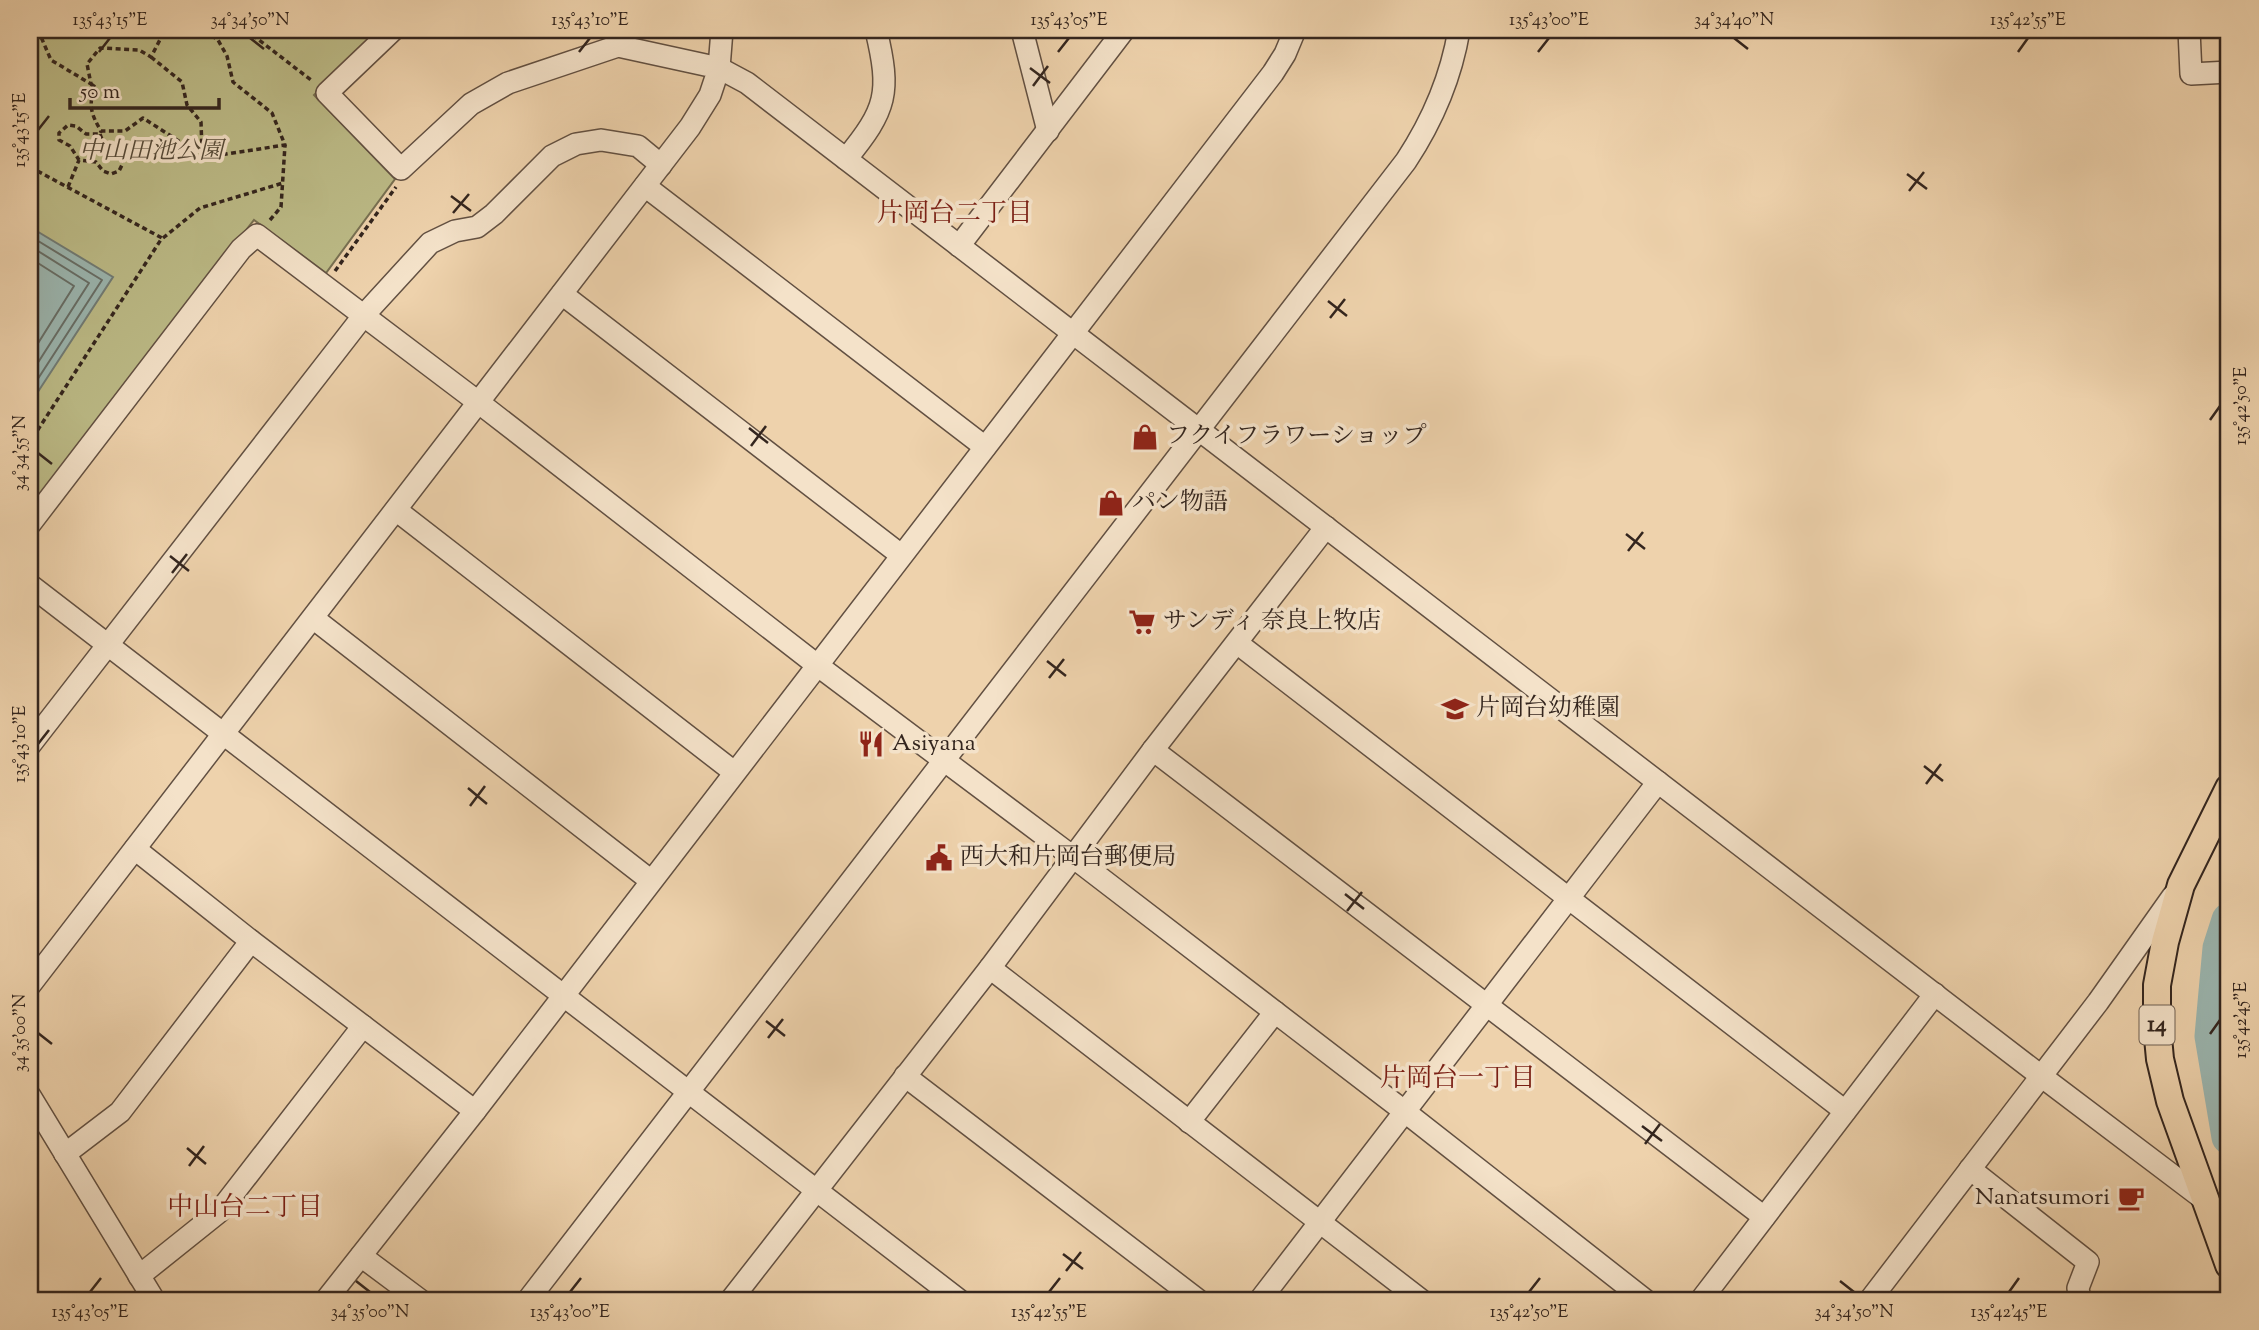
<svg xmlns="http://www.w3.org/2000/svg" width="2259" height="1330" font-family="'Sorts Mill Goudy','Noto Serif JP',serif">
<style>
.green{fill:#bcbb87;stroke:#787052;stroke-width:2}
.water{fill:#9bb6b0;stroke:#717c76;stroke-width:2}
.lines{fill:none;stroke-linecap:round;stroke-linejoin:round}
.shore{stroke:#676e67;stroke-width:2}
.river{stroke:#9bb6b0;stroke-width:35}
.minor-casing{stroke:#625042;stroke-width:24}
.major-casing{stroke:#33251e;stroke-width:30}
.path{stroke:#33251e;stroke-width:3.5;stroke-dasharray:5 3.5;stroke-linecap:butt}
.minor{stroke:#f4e2c9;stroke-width:21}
.major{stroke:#eed2ac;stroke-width:26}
.ticks{fill:none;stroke:#33251e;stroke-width:2.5}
.labels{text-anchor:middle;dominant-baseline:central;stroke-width:7;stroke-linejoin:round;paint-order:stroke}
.shield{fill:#f4e2c9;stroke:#6d5e51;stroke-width:2}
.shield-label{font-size:23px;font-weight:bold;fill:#33251e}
.park-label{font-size:24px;font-style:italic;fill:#554a38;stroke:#f4e2c9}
.poi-label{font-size:24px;fill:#33251e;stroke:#f4e2c9;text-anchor:start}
.neighbourhood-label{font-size:26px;fill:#7a1f14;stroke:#f4e2c9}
.neatline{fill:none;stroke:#33251e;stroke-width:2.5}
.ticks-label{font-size:18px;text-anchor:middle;fill:#33251e}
</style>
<rect width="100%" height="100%" fill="#eed2ac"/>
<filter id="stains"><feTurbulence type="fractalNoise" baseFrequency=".00286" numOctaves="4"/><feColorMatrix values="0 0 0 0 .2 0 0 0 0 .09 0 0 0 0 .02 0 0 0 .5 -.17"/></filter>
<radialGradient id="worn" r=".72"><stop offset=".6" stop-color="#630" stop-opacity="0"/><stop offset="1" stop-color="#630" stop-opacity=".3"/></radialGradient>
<path class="green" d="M30,30H378L314,95L395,179L326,273L254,220L30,509Z"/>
<path class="water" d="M30,227L113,277L30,404Z"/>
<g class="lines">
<g class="shore">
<path d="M30,236L102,280L30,391"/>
<path d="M30,246L89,283L30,375"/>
<path d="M30,258L74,286L30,356"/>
</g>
<path class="river" d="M2229,920L2220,948L2212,1036L2229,1137"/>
<g class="minor-casing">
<g id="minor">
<path d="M722,30L719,68L747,83L2041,1076L2205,1200"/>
<path d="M1022,30L1048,131"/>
<path d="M2189,30L2191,74L2229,72"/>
<path d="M846,159C887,109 891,93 876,30"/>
<path d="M645,186L985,447"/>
<path d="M959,246L1124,30"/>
<path d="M562,294L901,555"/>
<path d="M396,510L734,772"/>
<path d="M30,524L241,249L257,235L478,402L817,665L1073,857L1404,1111L1645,1300"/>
<path d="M30,585L959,1300"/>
<path d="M313,618L650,880"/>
<path d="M1237,643L1845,1111"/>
<path d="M30,745L364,315L430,243L455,231L477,227L494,214L552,156L576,144L601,140L638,146L661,165"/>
<path d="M1153,750L1764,1217"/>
<path d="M135,849L251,941L475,1111"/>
<path d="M990,968L1421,1300"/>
<path d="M30,985L690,127L710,95L719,68L618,46L508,83L471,104L401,169L327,93L393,30"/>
<path d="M905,1076L1198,1300"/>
<path d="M30,1096L154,1300"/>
<path d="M1189,1122L1275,1012"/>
<path d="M65,1154L120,1112L251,941"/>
<path d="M1970,1169L2088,1262L2078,1288L2080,1300"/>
<path d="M361,1256L420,1300"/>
<path d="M139,1276L219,1212L363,1026"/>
<path d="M326,1300L475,1111L1273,73L1285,54L1295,30"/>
<path d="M528,1300L1406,161C1433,120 1451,78 1459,30"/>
<path d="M731,1300L990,968L1153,750L1326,527"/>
<path d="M1260,1300L1658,782"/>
<path d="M1701,1300L1935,994"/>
<path d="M1870,1300L2098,1002L2173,896"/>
</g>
</g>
<g class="major-casing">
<path id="major" d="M2229,788L2181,885L2165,942L2157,985V1027L2160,1059L2170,1101L2229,1265"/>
</g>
<g class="path">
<path d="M38,30L51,60L91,84L87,64L100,48L139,50L151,57L165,30"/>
<path d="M246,30L311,80"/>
<path d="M151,57L182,82L187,105L201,122L202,150"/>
<path d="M91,84L95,87C88,105 91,114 101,131H125L143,118L188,147L220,155L285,145L272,113L233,82L227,56L218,40L204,30"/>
<path d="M100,134L104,145L120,154L123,163L119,171L111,174L103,171L96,162L79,160L70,146L59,140V133L68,125L76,126L86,134H100L101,131"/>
<path d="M30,167L162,238L30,442"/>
<path d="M68,187L79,160"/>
<path d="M270,220L281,207L285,145"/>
<path d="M163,238L200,208L283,183"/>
<path d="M335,271L396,187"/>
</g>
<use href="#minor" class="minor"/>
<use href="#major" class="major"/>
</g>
<path class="ticks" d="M250,38L264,49M1734,38L1748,49M99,52L110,38M579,52L590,38M1058,52L1069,38M1538,52L1549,38M2018,52L2028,38M1030,68L1050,83M1033,86L1048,66M38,130L49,116M1907,174L1927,189M1909,191L1924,172M451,196L471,211M453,213L469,194M1328,301L1347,316M1330,318L1345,299M2210,420L2220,406M749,428L768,443M751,446L766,426M38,453L52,464M1626,534L1645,549M1628,551L1643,532M170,556L189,571M172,573L187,554M1047,661L1066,676M1049,678L1064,659M38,744L49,730M1924,766L1943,781M1926,784L1941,764M468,788L487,804M470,806L485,786M1345,894L1364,909M1347,911L1362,892M766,1021L785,1036M38,1033L52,1044M2210,1034L2220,1020M768,1038L783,1019M1642,1126L1662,1141M1645,1144L1660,1124M187,1148L206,1164M189,1166L204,1146M1063,1254L1083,1269M1066,1271L1081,1252M356,1281L370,1292M1840,1281L1854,1292M90,1292L101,1278M570,1292L581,1278M1049,1292L1060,1278M1529,1292L1540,1278M2009,1292L2019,1278"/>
<defs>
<g id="shop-bare" transform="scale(2.1)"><path d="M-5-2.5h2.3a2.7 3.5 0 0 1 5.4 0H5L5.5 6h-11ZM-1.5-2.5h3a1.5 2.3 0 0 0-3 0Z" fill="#8f2418" stroke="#f4e2c9" stroke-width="2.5" paint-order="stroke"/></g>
<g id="supermarket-bare" transform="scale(2.1)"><path d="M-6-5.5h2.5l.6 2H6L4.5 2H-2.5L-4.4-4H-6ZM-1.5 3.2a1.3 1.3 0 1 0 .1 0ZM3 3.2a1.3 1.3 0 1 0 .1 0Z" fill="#8f2418" stroke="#f4e2c9" stroke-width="2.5" paint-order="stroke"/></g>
<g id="school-bare" transform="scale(2.1)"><path d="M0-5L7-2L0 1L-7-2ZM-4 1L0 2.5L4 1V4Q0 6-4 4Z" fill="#8f2418" stroke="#f4e2c9" stroke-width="2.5" paint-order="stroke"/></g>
<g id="restaurant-bare" transform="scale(2.1)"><path d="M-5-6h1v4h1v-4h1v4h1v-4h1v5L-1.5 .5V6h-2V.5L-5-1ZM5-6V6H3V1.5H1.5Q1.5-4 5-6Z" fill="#8f2418" stroke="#f4e2c9" stroke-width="2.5" paint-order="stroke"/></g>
<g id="civic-bare" transform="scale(2.1)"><path d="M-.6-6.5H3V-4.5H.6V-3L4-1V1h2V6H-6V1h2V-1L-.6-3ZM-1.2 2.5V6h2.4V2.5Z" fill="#8f2418" stroke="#f4e2c9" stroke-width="2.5" paint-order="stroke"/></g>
<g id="cafe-bare" transform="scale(2.1)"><path d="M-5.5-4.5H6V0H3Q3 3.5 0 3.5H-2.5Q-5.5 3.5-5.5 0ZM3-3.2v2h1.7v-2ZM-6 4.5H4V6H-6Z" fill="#8f2418" stroke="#f4e2c9" stroke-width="2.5" paint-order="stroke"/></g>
</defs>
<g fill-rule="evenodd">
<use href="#shop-bare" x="1145" y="437"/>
<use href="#shop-bare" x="1111" y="503"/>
<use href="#supermarket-bare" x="1142" y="622"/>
<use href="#school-bare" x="1455" y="709"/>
<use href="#restaurant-bare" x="871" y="744"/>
<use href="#civic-bare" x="939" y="858"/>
<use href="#cafe-bare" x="2131" y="1198"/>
</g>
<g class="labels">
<rect class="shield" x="2139.5" y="1005.5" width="35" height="39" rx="5"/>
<g class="shield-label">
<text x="2157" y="1025">14</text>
</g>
<g class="park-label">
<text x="151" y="152">中山田池公園</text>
</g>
<g class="poi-label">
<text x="1166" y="437">フクイフラワーショップ</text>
<text x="1132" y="503">パン物語</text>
<text x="1163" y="622">サンディ 奈良上牧店</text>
<text x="1476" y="709">片岡台幼稚園</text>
<text x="892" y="744">Asiyana</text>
<text x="960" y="858">西大和片岡台郵便局</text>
<text x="2110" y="1198" text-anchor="end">Nanatsumori</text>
</g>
<g class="neighbourhood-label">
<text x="955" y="214">片岡台二丁目</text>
<text x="1458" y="1079">片岡台一丁目</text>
<text x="245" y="1208">中山台二丁目</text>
</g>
</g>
<rect width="2259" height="1330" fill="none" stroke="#eed2ac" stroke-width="77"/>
<path d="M70 98v10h149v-10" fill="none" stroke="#33251e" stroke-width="3.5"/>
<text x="80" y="98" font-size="21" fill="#33251e" stroke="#f4e2c9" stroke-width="5" paint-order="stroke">50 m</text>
<rect x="38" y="38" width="2182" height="1254" class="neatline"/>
<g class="ticks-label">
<text x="110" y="25">135°43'15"E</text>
<text x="250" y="25">34°34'50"N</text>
<text x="590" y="25">135°43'10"E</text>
<text x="1069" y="25">135°43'05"E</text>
<text x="1549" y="25">135°43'00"E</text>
<text x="1734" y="25">34°34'40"N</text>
<text x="2028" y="25">135°42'55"E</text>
<text transform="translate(19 130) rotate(-90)" y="6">135°43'15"E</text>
<text transform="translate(2240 406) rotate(-90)" y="6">135°42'50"E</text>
<text transform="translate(19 453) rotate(-90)" y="6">34°34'55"N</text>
<text transform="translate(19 744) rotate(-90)" y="6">135°43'10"E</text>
<text transform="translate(2240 1020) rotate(-90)" y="6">135°42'45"E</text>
<text transform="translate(19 1033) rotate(-90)" y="6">34°35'00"N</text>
<text x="90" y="1317">135°43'05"E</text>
<text x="370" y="1317">34°35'00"N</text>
<text x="570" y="1317">135°43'00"E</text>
<text x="1049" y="1317">135°42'55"E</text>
<text x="1529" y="1317">135°42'50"E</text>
<text x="1854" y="1317">34°34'50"N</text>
<text x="2009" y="1317">135°42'45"E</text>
</g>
<rect width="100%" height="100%" filter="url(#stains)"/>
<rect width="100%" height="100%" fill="url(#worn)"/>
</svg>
